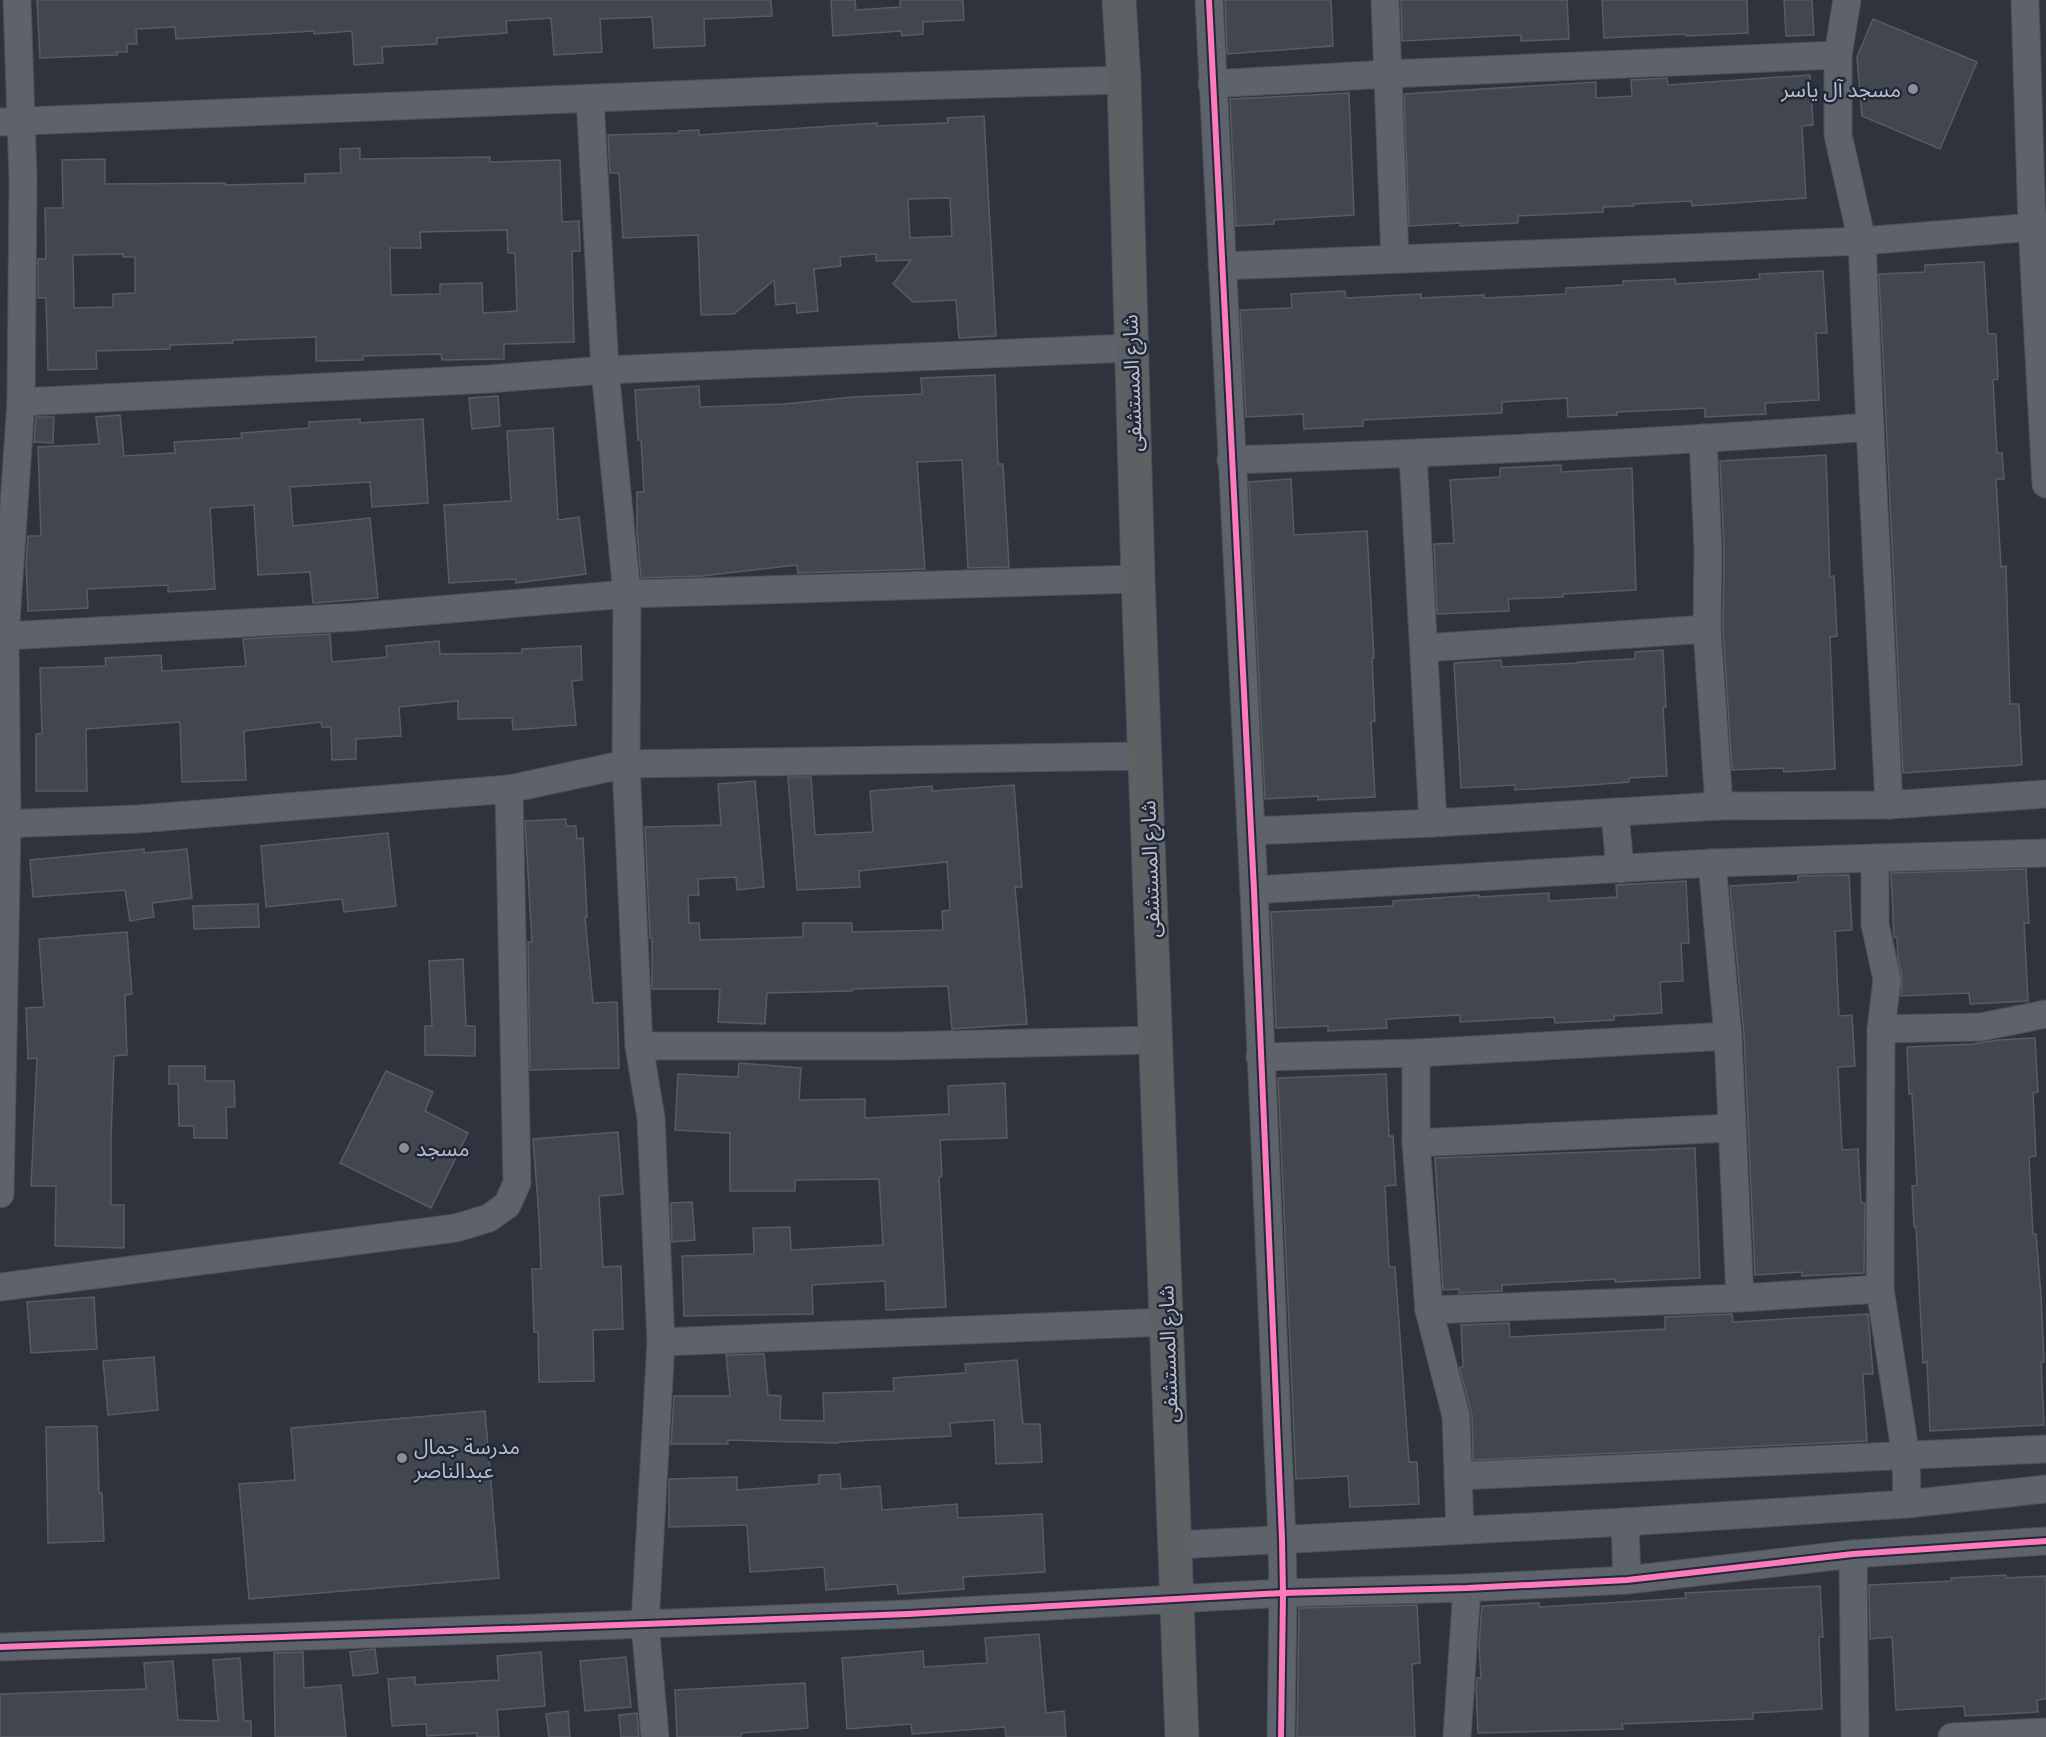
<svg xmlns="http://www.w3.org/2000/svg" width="2046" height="1737" font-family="'Archivo Narrow','Noto Sans Arabic',sans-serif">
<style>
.building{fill:#42474f;stroke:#575b64;stroke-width:1.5;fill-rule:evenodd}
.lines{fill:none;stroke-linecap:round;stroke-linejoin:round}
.street-casing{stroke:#4c5057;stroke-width:29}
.highway-casing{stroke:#4b4f59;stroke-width:35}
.street{stroke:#5e626a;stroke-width:27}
.highway{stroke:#5e6163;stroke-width:33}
.cycleway-casing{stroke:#212938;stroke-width:10}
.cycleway{stroke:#fd7abc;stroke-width:6}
.poi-dot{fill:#898e9a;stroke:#212938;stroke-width:2}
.labels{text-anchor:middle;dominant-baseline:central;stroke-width:5;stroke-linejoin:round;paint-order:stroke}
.poi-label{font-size:21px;fill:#babfcc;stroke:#212938;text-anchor:start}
.street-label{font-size:21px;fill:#babfcc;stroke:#212938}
</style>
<rect width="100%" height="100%" fill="#2e333d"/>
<g class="building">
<path d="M37,0H771L772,16L704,19L705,46L654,48L652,17L600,19L602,52L554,55L551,18L506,21L507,33L437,38V44L382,47L383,63L354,65L352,31L314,34V31L176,39L175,27L136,29L137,44H127V52H117V55L40,58Z"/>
<path d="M831,0H855L856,10L900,7V0H963L964,20L923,22V34L902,36L901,31L833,36Z"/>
<path d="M1225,0H1331L1333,46L1227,54Z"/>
<path d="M1401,0H1567L1569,39L1521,41V35L1402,41Z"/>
<path d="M1602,0H1747L1748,33L1686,36V34L1604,38Z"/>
<path d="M1784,0H1812L1814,35L1786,36Z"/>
<path d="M1873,19L1977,62L1940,149L1862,116L1857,57Z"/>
<path d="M1810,75L1813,125L1802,126L1806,198L1692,206L1691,201L1633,204L1634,206L1603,207V212L1518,216V223L1460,226V223L1409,226L1404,94L1596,82V98L1632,96L1631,80L1667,78L1668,85Z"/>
<path d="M1349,93L1354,215L1274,220V224L1236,226L1230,99Z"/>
<path d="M984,116L996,336L959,338L956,300L913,302L893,284L911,260L876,261V254L840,257L841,266L814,269L818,311L797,313L796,303L776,305L774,280L734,314L701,315L698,235L623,238L619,173H610L608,135L679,133V131L699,130V135L877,123V126L948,123L947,118ZM950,198L952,236L910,238L908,199Z"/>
<path d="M360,148V159L490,157V162L560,160L562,222L579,221L580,251H572L574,342L504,344V359L442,360L441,354L363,356V360L316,361V337L233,340V343L170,345V349L96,351L97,369L48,370L46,298H38V259H46L45,208H63L62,160L105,159V184L225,183V185L305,183V174L341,173L340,149ZM507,230L508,253H515L517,311L483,313L482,283L440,284V294L391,295L390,248H421L420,232ZM123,254V257H135V293L113,294V307L74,308L73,255Z"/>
<path d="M1984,262L1988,334H1996L1998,379L1993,380L1997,453H2002L2004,479H1996L2001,567L2006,566L2010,704H2019L2022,765L1903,773L1879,274L1925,272V265Z"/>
<path d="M1823,271L1827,333H1816L1819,400L1765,403L1766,414L1705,417V408L1617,412V415L1568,417L1567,398L1502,402V413L1363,420V426L1304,429L1303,414L1246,417L1240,310L1292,308L1291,294L1345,291L1346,298L1421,294V298L1484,295V298L1566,294V288L1623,285V281L1675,279L1676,284L1760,279L1759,274Z"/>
<path d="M995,375L998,464H1003L1009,567L968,568L962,460L917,462L925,569L798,573L797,565L702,576L641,578L637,532V492H644L641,440H638L635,390L699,386L700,407L784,404L853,397L922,394L921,378Z"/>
<path d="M498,396L500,426L472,429L469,398Z"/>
<path d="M120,415L124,456L175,453L174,442L242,438L241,433L309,428V422L360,419V423L423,419L428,503L372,507L370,482L290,487L293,526L370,518L378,598L313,603L310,572L258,575L254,505L210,508L215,589L168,592V585L87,589L88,608L28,611L26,564L28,536H41L38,447L99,444L96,417Z"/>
<path d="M36,417H54L53,443L34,442Z"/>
<path d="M553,428L558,520L579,517L586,574L516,583V579L449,583L444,505L511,501L507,431Z"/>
<path d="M1826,455L1830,577L1834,576L1837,636L1830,637L1835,769L1784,772L1783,768L1732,770L1723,629L1724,549L1720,461Z"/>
<path d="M1561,465V472L1632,468L1636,590L1563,594V597L1508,599L1509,611L1437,614L1434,544L1454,543L1450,480L1500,477V468Z"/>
<path d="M1291,479L1294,535L1367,531L1374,658H1372L1375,721L1371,722L1375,797L1318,800V796L1265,799L1249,482Z"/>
<path d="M330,634L332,662L387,657L386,646L439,641L440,654L522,653V649L581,646L582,680L572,681L576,725L513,730L512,718L458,719V701L399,707L401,736L356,739V759L332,760L331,727H322L321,722L244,731L246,780L182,782L180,722L86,729L87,791H36V734H42L40,668L106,666L105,658L161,655L162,671L246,666L243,639Z"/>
<path d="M1663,650L1666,707H1663L1667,776L1629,778V782L1578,786L1515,790V785L1461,788L1454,663L1501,660L1502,667L1578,663V662L1635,659V652Z"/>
<path d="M788,777H811L815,835L873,832L870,791L932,786V791L1014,785L1022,887H1015L1027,1024L952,1029L948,986L852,989V991L767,993L765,1024L718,1022L720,989H652V938H650L645,827L721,825L718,784L755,781L764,887L737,890L736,877L698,879L699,895H688L689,923H699L700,940L803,937V923H852V932L943,930L942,911L950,910L947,862L859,871L860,887L797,890Z"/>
<path d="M566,819V826H576L577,839L583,838L587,917H585L593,1003L617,1002L619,1068L530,1070L528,942H532L525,821Z"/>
<path d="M388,833L396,906L344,912L342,899L266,907L261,846Z"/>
<path d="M144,849V853L187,849L192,898L152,903L154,917L130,921L125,890L33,897L30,860Z"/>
<path d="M2026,869L2029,923H2024L2028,1001L1970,1004L1969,993L1901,996L1902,977L1898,958L1897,938L1894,937L1891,873Z"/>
<path d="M1849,875L1852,930L1835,931L1839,1016L1852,1015L1855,1066L1838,1067L1842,1150L1858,1149L1861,1203H1865L1864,1273L1802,1276V1272L1755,1275L1744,1035L1730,886L1798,882V876Z"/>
<path d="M1686,881L1689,943H1681L1683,981L1660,982L1662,1013L1614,1016V1020L1555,1023L1554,1017L1460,1022V1015L1386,1019L1387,1028L1328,1031V1026L1276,1028L1271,912L1393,906V901L1479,895V897L1549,893V901L1617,897L1616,885Z"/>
<path d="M258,904L259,927L194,929L193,906Z"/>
<path d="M127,932L132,994L125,995L127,1055L114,1056L111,1137V1205H124V1248L55,1246L56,1186H31L37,1058L28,1059L26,1008L44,1007L39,939Z"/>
<path d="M463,959L466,1026H475V1056L425,1055V1026H432L429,961Z"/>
<path d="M2035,1038L2038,1092L2033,1093L2036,1156L2029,1157L2033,1234H2036L2041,1296L2044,1362H2041L2044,1425L1930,1431L1927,1362L1923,1363L1916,1227H1914L1912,1186L1917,1185L1912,1094H1909L1907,1047L1973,1044L1997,1040Z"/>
<path d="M739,1063L801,1068L799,1100L865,1099V1118L949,1114L948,1086L1005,1083L1007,1138L940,1140L942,1176L939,1177L946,1307L886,1310L885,1281L812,1285L813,1314L684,1316L682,1256L754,1254L753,1228L790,1227L791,1250L883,1245L879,1179L795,1180V1191H730V1133L675,1130L678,1074L738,1077Z"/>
<path d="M169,1066H205V1081H234L235,1107H226L227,1138H194V1126H179L178,1084H169Z"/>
<path d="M386,1071L433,1092L425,1111L468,1133L431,1208L340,1163Z"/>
<path d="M1386,1074L1389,1136H1393L1396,1185L1385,1186L1389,1267H1395L1409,1462H1417L1419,1504L1350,1507L1348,1476L1296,1479L1278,1078Z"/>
<path d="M618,1132L623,1194L599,1196L603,1267L621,1266L623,1329L593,1330L594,1381L539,1382L538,1332H534L532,1269H541L539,1217L533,1139Z"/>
<path d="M1695,1148L1700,1278L1615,1282V1279L1502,1285V1291L1459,1293V1289L1443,1290L1435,1158Z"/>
<path d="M692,1202L695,1240L672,1242L671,1203Z"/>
<path d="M94,1297L97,1349L31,1353L27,1302Z"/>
<path d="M1732,1314L1733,1322L1868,1314L1873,1374H1863L1867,1441L1473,1460L1472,1415L1460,1369V1367H1463L1461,1325L1509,1323L1510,1337L1665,1329V1317Z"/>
<path d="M764,1354L768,1395L781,1396L780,1420L824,1421L823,1393L894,1391L893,1378L966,1373L965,1364L1017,1360L1023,1424H1040L1042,1462L996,1464L994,1420L950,1423L951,1436L838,1442V1443L728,1440V1444H671L674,1396H730L726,1355Z"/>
<path d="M154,1357L158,1410L108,1415L103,1361Z"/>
<path d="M485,1411L499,1578L249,1599L239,1484L295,1480L291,1428Z"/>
<path d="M97,1426L99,1493H102L104,1541L48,1543L46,1427Z"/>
<path d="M840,1474L841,1489L880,1486L882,1510L957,1504L958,1518L1042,1514L1045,1572L963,1577L964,1589L898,1594L897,1584L826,1590L824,1567L750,1572L747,1525L669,1527V1479L737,1477V1490L819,1484V1475Z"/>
<path d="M2006,1575V1578L2046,1576V1699L2037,1700L2038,1712L1965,1716L1964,1706L1896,1710L1892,1637L1870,1639L1869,1585L1952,1581L1951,1578Z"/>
<path d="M1820,1586L1823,1637H1819L1822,1709L1753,1713V1719L1622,1724L1623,1729L1478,1733L1476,1688L1477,1678H1481L1479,1646L1482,1606L1539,1603V1607L1623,1602L1686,1598L1685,1593Z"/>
<path d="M1417,1605L1420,1663L1412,1664L1415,1737H1297L1299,1608Z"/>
<path d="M1039,1634L1046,1713L1064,1711L1066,1737H1006L1005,1727L912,1734L911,1724L847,1729L842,1658L923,1651L924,1667L987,1663L985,1638Z"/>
<path d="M375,1649L378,1673L353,1676L350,1652Z"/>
<path d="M303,1652L304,1688L341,1685L346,1737H275L274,1653Z"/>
<path d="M541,1652L545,1706L497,1710L499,1737H477V1733L427,1736L426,1724L392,1726L388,1679L415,1677V1685L499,1680L497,1656Z"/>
<path d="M626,1657L631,1707L585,1711L580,1661Z"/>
<path d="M240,1658L244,1721H251V1737H0V1694L146,1689L144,1663L173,1661L178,1720L218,1721L213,1660Z"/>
<path d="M805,1683L808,1728L741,1733V1737H677L675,1690Z"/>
<path d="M568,1711L570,1737H549L546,1714Z"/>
<path d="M637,1713L639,1737H621L619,1715Z"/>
</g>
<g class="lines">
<g class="street-casing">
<g id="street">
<path d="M1209,0L1254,890L1282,1539L1283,1593L1281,1737"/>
<path d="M1385,0L1395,259"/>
<path d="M1847,0L1838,55V135L1862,241L1870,427L1889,805"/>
<path d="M2025,0L2032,226L2046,484"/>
<path d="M1212,84L1387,74L1838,55"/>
<path d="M590,99L605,370L627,594L626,764L639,1046L651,1118L661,1342L645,1624L655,1737"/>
<path d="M0,122L846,88L1124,80"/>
<path d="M1222,266L1862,241L2046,226"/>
<path d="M21,402L489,379L605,370L1131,348"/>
<path d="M1703,438L1708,549L1707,629L1719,806"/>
<path d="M1413,454L1433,823"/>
<path d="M1231,460C1444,453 1657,443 1870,427"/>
<path d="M5,636L355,617L627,594L1138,579"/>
<path d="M1424,648L1707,629"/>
<path d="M1615,813L1620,869"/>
<path d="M0,824L138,819L509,789L626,764L1145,756"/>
<path d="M1251,831L1433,823L1719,806L1889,805L2046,794"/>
<path d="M1875,858V924L1887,980L1881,1029L1880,1289L1906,1457L1907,1504"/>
<path d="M1712,863L1728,1036L1740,1298"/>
<path d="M1254,890L1712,863L2046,853"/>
<path d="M1881,1029L1981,1027L2046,1014"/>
<path d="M639,1046H894L1157,1040"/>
<path d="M1416,1053V1143L1429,1310L1456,1416L1460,1530"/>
<path d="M1260,1057L1416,1053L1728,1036"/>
<path d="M1416,1143L1731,1128"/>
<path d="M0,1194L7,824L5,636L21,402L23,179L17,0"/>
<path d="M0,1287L456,1228L489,1218L507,1205L517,1183L509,789"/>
<path d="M1429,1310L1740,1298L1880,1289"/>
<path d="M661,1342L1167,1322"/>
<path d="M1458,1476L2046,1449"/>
<path d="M1625,1522L1627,1580"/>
<path d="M1175,1545L1625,1522L1907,1504L2046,1489"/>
<path d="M1853,1554L1855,1737"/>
<path d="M0,1647L645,1624L908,1614L1283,1593L1467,1588L1627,1580L1853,1554L2046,1541"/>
<path d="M1457,1737L1467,1588"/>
<path d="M1952,1737L2046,1732"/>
</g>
</g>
<g class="highway-casing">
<path id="highway" d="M1119,0L1124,80L1138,579L1182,1737"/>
</g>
<use href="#street" class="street"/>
<use href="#highway" class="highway"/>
<g class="cycleway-casing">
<g id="cycleway">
<path d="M1209,0L1254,890L1282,1539L1283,1593L1281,1737"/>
<path d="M0,1647L645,1624L908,1614L1283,1593L1467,1588L1627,1580L1853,1554L2046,1541"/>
</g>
</g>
<use href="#cycleway" class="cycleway"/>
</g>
<g class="poi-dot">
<circle cx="1913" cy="89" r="6"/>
<circle cx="404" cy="1148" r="6"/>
<circle cx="402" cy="1458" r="6"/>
</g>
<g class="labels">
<g class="poi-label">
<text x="1901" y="89" text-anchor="end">مسجد آل ياسر</text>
<text x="416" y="1148">مسجد</text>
<text x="414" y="1446">مدرسة جمال<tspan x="414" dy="24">عبدالناصر</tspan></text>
</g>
<g class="street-label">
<text transform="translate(1132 383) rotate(-92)">شارع المستشفى</text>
<text transform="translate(1150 869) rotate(-92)">شارع المستشفى</text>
<text transform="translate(1168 1354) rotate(-92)">شارع المستشفى</text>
</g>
</g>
</svg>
